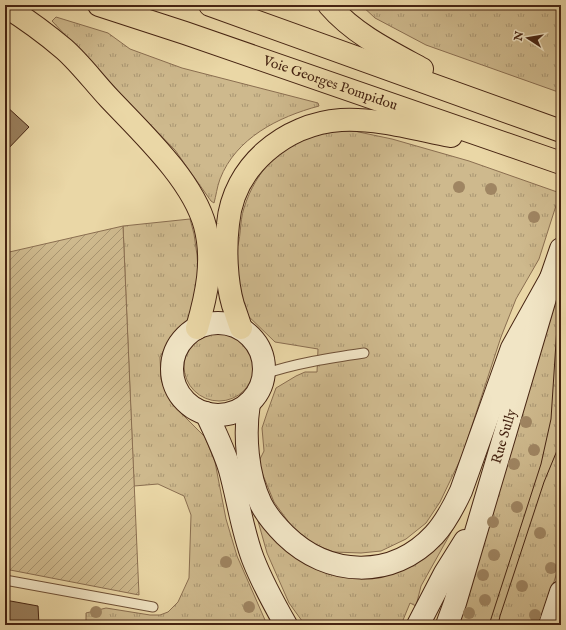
<svg xmlns="http://www.w3.org/2000/svg" width="566" height="630" font-family="'IM FELL English',serif">
<style>
.grass{fill:url(#grass-tufts);stroke:#8a6e50}
.garden{fill:url(#garden-furrows);stroke:#8a6e50}
.building{fill:#9b815f;stroke:#462412}
.lines{fill:none;stroke-linecap:round;stroke-linejoin:round}
.service-casing{stroke:#6f5137;stroke-width:11}
.secondary-casing{stroke:#462412;stroke-width:24}
.trunk-casing{stroke:#462412;stroke-width:24}
.service{stroke:#f1e5c5;stroke-width:9}
.secondary{stroke:#f1e5c5;stroke-width:22}
.trunk{stroke:#ead7a6;stroke-width:22}
.tram{stroke:#462412;stroke-width:1}
.tree{fill:#9f8562}
.labels{text-anchor:middle;dominant-baseline:central;stroke-width:3;stroke-linejoin:round;paint-order:stroke}
.street-label{font-size:14px;fill:#462412;stroke:#f1e5c5}
</style>
<defs>
<pattern id="grass-tufts" width="24" height="20" patternUnits="userSpaceOnUse"><rect width="24" height="20" fill="#ceb98d"/><path d="M3 7l-1-3M5 7V3M7 7l1-3M15 17l-1-3M17 17v-4M19 17l1-3" fill="none" stroke="#a99672"/></pattern>
<pattern id="garden-furrows" width="10" height="10" patternUnits="userSpaceOnUse"><rect width="10" height="10" fill="#ceb98d"/><path d="M-1 1l2-2M0 10L10 0M9 11l2-2" fill="none" stroke="#a99672"/></pattern>
</defs>
<rect width="100%" height="100%" fill="#ead7a6"/>
<filter id="stains"><feTurbulence type="fractalNoise" baseFrequency=".005" numOctaves="4"/><feColorMatrix values="0 0 0 0 .2 0 0 0 0 .09 0 0 0 0 .02 0 0 0 .5 -.17"/></filter>
<radialGradient id="worn" r=".72"><stop offset=".6" stop-color="#630" stop-opacity="0"/><stop offset="1" stop-color="#630" stop-opacity=".3"/></radialGradient>
<g class="grass">
<path d="M361,5H561V93L426,45L375,18Z"/>
<path d="M56,17L108,33L130,49L182,68L318,103L319,106C278,117 236,138 220,179C217,187 216,196 214,203L211,201L175,150L134,108L52,21Z"/>
<path d="M354,131L392,139L469,161L560,193L539,259L516,299L501,337L462,456L440,502L426,523L406,539L381,551L361,553L334,552L313,544L293,528L274,502L258,463L264,451L262,428L267,413L276,388L296,376L305,372H317L318,349L275,342L243,311L235,253C242,239 239,223 244,208C256,170 282,143 321,133C331,130 344,131 354,131Z"/>
<path d="M190,219L194,234L197,255L199,285L188,321L181,326L169,341L160,357L161,379L165,390L172,404L205,437L215,462L226,519L237,556L265,620L269,625H134L118,623H108L107,625H86V613L106,608L150,615H160L168,612L178,602L189,578L191,515L184,496L158,484L134,486L123,226Z"/>
<path d="M561,277V560L540,625H457Z"/>
<circle cx="219" cy="366" r="35"/>
<path d="M458,520L421,586L416,606L410,603L401,625H305L289,603L267,553L258,521L276,541L349,576Z"/>
</g>
<path class="garden" d="M123,226L139,595L5,569V253Z"/>
<g class="building">
<path d="M5,105L29,127L5,152Z"/>
<path d="M5,600L38,606L39,625H5Z"/>
</g>
<g class="lines">
<g class="service-casing">
<g id="service">
<path d="M264,374C297,363 330,358 364,353"/>
<path d="M5,580L153,607"/>
</g>
</g>
<g class="secondary-casing">
<g id="secondary">
<circle cx="218" cy="369" r="46"/>
<path d="M249,403C244,435 247,475 261,504C267,516 276,526 285,535C328,577 392,580 434,535C446,522 454,506 461,491L512,348L551,278"/>
<path d="M206,413C215,432 224,450 230,470C238,499 242,530 253,559C262,582 274,604 286,625"/>
<path d="M418,625L445,573L465,541"/>
<path id="s1" d="M447,625L455,603L551,278L561,249"/>
<path d="M550,625L561,592"/>
</g>
</g>
<g class="trunk-casing">
<g id="trunk">
<path id="s2" d="M99,5L185,33L561,163"/>
<path d="M210,5L561,131"/>
<path d="M329,5C354,34 389,51 422,69"/>
<path d="M5,6C26,19 45,33 64,49C80,63 94,82 109,98C141,132 193,180 205,226C214,260 207,294 197,328"/>
<path d="M241,328C238,320 236,313 233,305C226,281 225,248 228,224C233,166 285,124 341,120C377,118 415,129 451,136"/>
</g>
</g>
<use href="#service" class="service"/>
<use href="#secondary" class="secondary"/>
<use href="#trunk" class="trunk"/>
<g class="tram">
<path d="M489,625L541,464L551,419L557,327L561,300"/>
<path d="M498,625L500,616L544,482L561,441"/>
</g>
</g>
<g class="tree">
<circle cx="459" cy="187" r="6"/>
<circle cx="491" cy="189" r="6"/>
<circle cx="534" cy="217" r="6"/>
<circle cx="526" cy="422" r="6"/>
<circle cx="534" cy="450" r="6"/>
<circle cx="514" cy="464" r="6"/>
<circle cx="517" cy="507" r="6"/>
<circle cx="493" cy="522" r="6"/>
<circle cx="540" cy="533" r="6"/>
<circle cx="494" cy="555" r="6"/>
<circle cx="226" cy="562" r="6"/>
<circle cx="551" cy="568" r="6"/>
<circle cx="483" cy="575" r="6"/>
<circle cx="522" cy="586" r="6"/>
<circle cx="485" cy="600" r="6"/>
<circle cx="249" cy="607" r="6"/>
<circle cx="96" cy="612" r="6"/>
<circle cx="469" cy="613" r="6"/>
<circle cx="535" cy="615" r="6"/>
</g>
<g class="labels">
<g class="street-label">
<text stroke="none"><textPath href="#s2" startOffset="244">Voie Georges Pompidou</textPath></text>
<text stroke="none"><textPath href="#s1" startOffset="197">Rue Sully</textPath></text>
</g>
</g>
<rect width="566" height="630" fill="none" stroke="#ead7a6" stroke-width="20"/>
<rect x="6" y="6" width="554" height="618" fill="none" stroke="#462412" stroke-width="2"/>
<rect x="10" y="10" width="546" height="610" fill="none" stroke="#462412"/>
<g transform="translate(528 38) rotate(282)" stroke="#f1e5c5" stroke-width="3" paint-order="stroke">
<path d="M0-3L7 15L0 10L-7 15Z" fill="#462412"/>
<text y="-6" font-size="11" font-weight="bold" text-anchor="middle" fill="#462412">N</text>
</g>
<rect width="100%" height="100%" filter="url(#stains)"/>
<rect width="100%" height="100%" fill="url(#worn)"/>
</svg>
